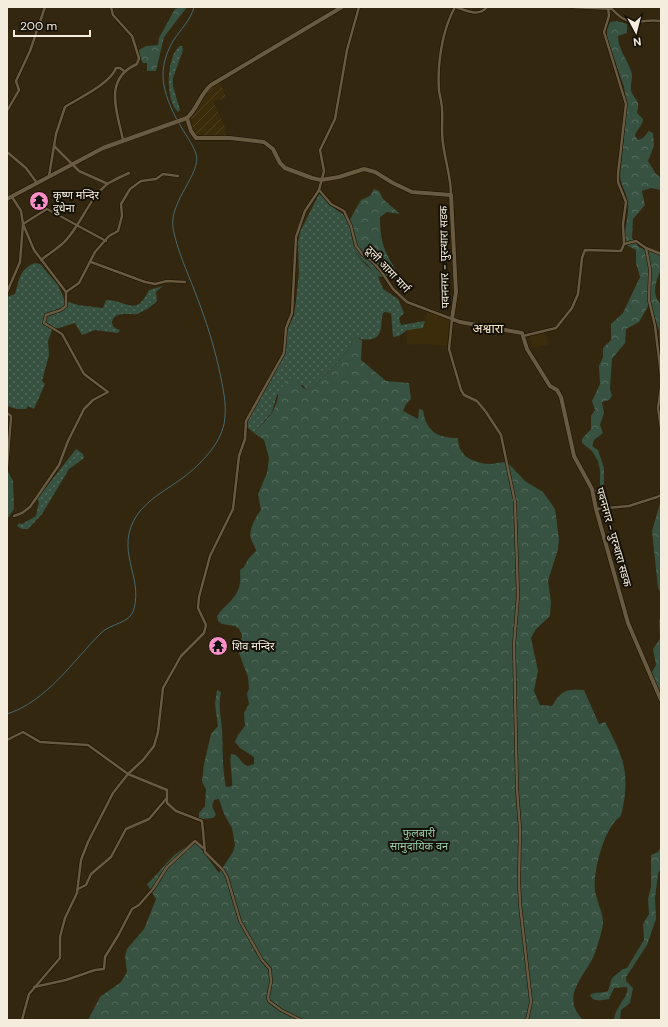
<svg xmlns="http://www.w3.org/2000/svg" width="668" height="1027" font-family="'DM Sans','Noto Sans Devanagari',sans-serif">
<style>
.built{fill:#3b2c0c}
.industrial{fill:url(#industrial-furrows)}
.grass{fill:url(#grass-dots)}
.forest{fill:url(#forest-crowns)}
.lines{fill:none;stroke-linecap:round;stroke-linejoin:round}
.stream{stroke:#456973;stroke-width:1}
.street-casing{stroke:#1b1000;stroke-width:3.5}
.secondary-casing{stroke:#1b1000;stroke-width:5}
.street{stroke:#685b41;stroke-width:2.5}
.secondary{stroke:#685b41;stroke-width:4}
.labels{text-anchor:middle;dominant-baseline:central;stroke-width:4;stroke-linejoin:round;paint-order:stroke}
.poi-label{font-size:11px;fill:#f4edde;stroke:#161107;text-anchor:start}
.street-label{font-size:11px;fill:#f4edde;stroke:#161107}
.park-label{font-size:11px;fill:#97cdab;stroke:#161107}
.quarter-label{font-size:13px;fill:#eedfc2;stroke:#161107}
</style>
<defs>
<pattern id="industrial-furrows" width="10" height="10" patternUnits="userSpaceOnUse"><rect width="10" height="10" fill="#3b2c0c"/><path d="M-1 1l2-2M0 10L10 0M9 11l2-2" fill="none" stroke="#4e4123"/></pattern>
<pattern id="grass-dots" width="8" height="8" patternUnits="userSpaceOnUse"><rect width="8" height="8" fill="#375241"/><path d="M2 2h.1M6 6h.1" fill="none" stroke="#556b5c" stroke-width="1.8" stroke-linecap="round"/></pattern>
<pattern id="forest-crowns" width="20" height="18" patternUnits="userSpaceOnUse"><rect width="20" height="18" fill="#375241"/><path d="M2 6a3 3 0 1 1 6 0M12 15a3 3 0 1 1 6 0" fill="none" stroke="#556b5c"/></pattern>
</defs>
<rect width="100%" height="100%" fill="#33270f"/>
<g class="built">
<path d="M427,312L450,319L447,346L423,344L407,345V330L423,328Z"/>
<path d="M546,333L548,345L532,348L530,335Z"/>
</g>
<path class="industrial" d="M220,82L226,97L213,102L225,127L226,136L197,137L193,131L191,119L200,104L204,93Z"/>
<g class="grass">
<path d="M180,46H182L183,50L173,78V86L180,110L178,112C165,101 166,56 180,46Z"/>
<path d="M319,194L323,196L334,208L344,215L349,221L355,252L366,265L377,274L383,289L398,299L404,313L399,318L401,325L425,321L423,328L407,330L399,336L393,337L391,313L384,312C381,317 382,322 381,328C379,342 365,341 354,337L348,350L339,361L311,389L306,390L303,385L277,395L272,412L254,433L247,427V422L285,351L287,330L294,315L296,301L299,273L298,243L300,232Z"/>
<path d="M35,263L40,264L58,285L65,301L78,305L103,308L106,300C127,300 136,318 149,290L163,286L156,292L157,301C153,306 142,312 137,314C129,315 114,311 112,322C112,327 116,329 120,330L118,333L95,330L82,335L75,323L52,330L48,341L49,355L42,381L45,384L34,409L28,406L26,409H17L7,406V297L15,294C19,281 20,268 35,263Z"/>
<path d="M76,449L83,454L84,458L69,469L42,514L28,529H22L17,526L19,523L22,524L36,516L39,502L37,499Z"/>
</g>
<g class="forest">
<path d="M180,7H187L164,37L156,71H147V63H143L140,57L139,50L146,46L158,45L159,38L175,9Z"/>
<path d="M617,21L627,24V33L618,36C618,49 627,59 631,71C634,77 630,83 631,90C634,101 641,98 637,113L643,119C643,126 636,129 635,136L638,140L643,138L649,131L653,133L654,146L648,161L656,174L661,178V190L651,188L642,191L645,205L633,219L632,238L639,247L661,256C661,260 662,265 661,269C657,280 650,294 661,304V355L659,331L650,303L639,322L626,329L625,343L612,359L610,389L612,396L609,400L602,402L604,413L600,425L603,433L594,440L592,446L598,450L604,468V494L603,496L599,497L595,495L594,491L600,488V470L598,461L592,451L582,443V439L591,429V416L595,410L592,401L600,384L599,366L603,357V348L611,340V324L623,313L640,277L636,263V250L628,246L624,241C625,229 629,214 628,203C627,193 621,186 620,176L627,104L624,87L607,38V30L610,22Z"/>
<path d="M374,189L379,191L383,199L400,214L387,212L380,217C380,241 384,253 398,273L397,280L386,276L379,277L355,252L349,221L361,200L370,196Z"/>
<path d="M354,337L362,340L361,360L386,381L409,383L411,399L406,404L403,411L418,419L419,409L423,410C426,431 437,438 458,438C458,457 474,463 490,464C496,464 502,461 508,463L525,481L543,492L555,509L559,539L558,549L548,581L551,602L550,616L536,629L531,638L538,671L534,691L540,705L552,706C562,690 566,689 584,690L599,724L605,722C624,758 631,774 621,816C604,827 593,871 595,891C597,902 603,912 603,923C602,932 598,944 595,953C586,976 559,995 583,1020H88L100,997L121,982L127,972L125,956L127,949L144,929L156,899L147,884C162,871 175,847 196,844L198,845L219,873L233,852L235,845L232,828L224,814L219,799L214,800L212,806L216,815L213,818L203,819L199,818V813L205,806L206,789L202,782L204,764L211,734L218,726L215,704L217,690L221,692C218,708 221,715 222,730C223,749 222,768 226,787L232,786C233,775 229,765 231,754C240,754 240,764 248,766L254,764V757L240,748L235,742L238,735L245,726L244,713L249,704L247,694L249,689L248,677L239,653L242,635L239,629L235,626L222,624L218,621L217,616C232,597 242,597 240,570L244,567L249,558L256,551C255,546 253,544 251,539C248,531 256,516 261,510L258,494L267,473L269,458L264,440L254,433C260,426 268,419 273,411C282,394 273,394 291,378L306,390L311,389L339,361L348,350Z"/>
<path d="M7,470L13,481L14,509L7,519Z"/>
<path d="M661,500V594L658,588L652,531Z"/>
<path d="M661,615V698L652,672L656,665L653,649L660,639L659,621Z"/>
<path d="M661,846V868L658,874L655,898L656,919L647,945L626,977V981L633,988L630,1003L621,1010L620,1020H614C615,1006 630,996 627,987L614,988L609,999C601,1000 594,1003 590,995C596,991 602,994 608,991L612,978L623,969L627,968L644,940L643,924L649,914L648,899L651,887V855L658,852Z"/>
</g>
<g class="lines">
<g class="stream">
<path d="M7,24V36"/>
<path d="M177,120C163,92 156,71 173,41C180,30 191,20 194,7"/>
<path d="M7,714C46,702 73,661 101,633C111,623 130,624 134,609C143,575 114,550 137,515C149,498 168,489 184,477C201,464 220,444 224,424C227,408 224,393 221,378C215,348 206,320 195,292C187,271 177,250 173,228C169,201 202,173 196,154C193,144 184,133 179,123"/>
</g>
<g class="street-casing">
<g id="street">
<path d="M111,7L113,15L132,36L139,58L137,64C103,79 117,111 123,140"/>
<path d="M456,7C467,11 479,17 487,7"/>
<path d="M572,7L612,9C631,30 638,18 661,21"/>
<path d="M7,111L19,90L16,81L30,51L45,7"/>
<path d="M54,146L79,171L108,184"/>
<path d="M7,152L26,168L37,183"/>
<path d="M49,176L56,134L65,107C79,98 110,84 116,68H120L124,71"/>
<path d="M319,190L331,204L344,211L351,226L356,246L363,255L371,260L381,271L393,289L407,302L452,319L449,349L461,390L464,395L477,401L486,412L501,435L515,502L518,596L514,644L517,789L520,829L519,882L520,904L531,1002L527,1020"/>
<path d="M451,195C451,177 445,161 443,143C441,132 443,120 442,109C442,103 440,97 439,91C437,65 442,30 455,7"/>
<path d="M624,244L636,241L646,248L661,254"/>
<path d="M646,248L650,269L649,300L655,326L661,375"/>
<path d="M41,260C48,254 62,246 67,239C82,222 89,199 107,184C114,180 122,176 129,173"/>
<path d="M91,262L145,282L155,284L167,281L185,282"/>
<path d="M7,292L20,262L23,224L21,211L12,197"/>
<path d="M66,292L79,283L95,252L109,236L118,231L122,216L121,204L130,189L141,181L156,179L163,174L178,176"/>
<path d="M523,336L556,328L572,308L578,294L582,258L585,250L621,251L624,244L623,224L626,202L618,182V174L626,104L604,32L609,16L608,7"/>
<path d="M661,387L658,408L661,428"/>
<path d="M7,413L11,416V418L7,467"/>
<path d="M596,509L629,506L657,497L661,495"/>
<path d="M14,516L22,513L30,507L59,465L68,441L84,409L93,400L108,392L84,374L62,334L44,323L46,315L61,310L66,306V292L34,250L23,224L47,209L106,241"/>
<path d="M7,740L23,732L40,742L88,745L128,774L167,790V803L176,811L202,821L205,852L223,870L227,877L240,921L262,960L270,969L271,982L268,997L269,1001L281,1010L301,1020"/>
<path d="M78,889L86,885L91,874L111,857L126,829L149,819L166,799"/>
<path d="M34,987L66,980L95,970L104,969L105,957L119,934L132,909L139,905L153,889L167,867L195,841L203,848"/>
<path d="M22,1020L29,994L60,958V937L65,918L77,893L81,860L88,842L113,793L128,774L143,760L154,746L158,732L163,688L181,656L204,633L206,625L198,608L199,597L210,556L233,509L239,456L245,439L246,421L284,353L286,328L292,313L296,237L305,211L319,190L324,171L320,150L335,119L347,50L359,7"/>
</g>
</g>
<g class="secondary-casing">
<g id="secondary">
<path d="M187,118L191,131L196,138H230L264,142L273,149L280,163L285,168L312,178L321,180L339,177L364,169L375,172L393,183L412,192L451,195L456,292L452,319L460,322L522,333L527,349L550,386L557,390L561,397L574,456L592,489L596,509L628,623L661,700"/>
<path d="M7,199L103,148L187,118C198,108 200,94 211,85L342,7"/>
</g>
</g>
<use href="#street" class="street"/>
<use href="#secondary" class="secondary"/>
</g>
<defs>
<g id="temple-disc" transform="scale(1)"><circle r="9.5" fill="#fa8fc7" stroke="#161107"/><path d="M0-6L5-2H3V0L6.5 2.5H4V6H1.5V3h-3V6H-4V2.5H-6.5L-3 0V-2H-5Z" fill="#111"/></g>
</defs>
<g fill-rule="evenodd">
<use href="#temple-disc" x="39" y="201"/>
<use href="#temple-disc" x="218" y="646"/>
</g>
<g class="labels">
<g class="poi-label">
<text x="53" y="195">कृष्ण मन्दिर<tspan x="53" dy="13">दुधेना</tspan></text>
<text x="232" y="646">शिव मन्दिर</text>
</g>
<g class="street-label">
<text transform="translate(444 257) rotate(-91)">पवननगर - पुरन्धारा सडक</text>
<text transform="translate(388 269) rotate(47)">ठूली आमा मार्ग</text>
<text transform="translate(614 537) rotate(74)">पवननगर - पुरन्धारा सडक</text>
</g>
<g class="park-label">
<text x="419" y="833">फुलबारी<tspan x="419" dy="13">सामुदायिक वन</tspan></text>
</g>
<g class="quarter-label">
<text x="488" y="328">अश्वारा</text>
</g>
</g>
<rect width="668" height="1027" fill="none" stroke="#f4edde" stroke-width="16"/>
<g transform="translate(636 32) rotate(173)" stroke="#161107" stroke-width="3" paint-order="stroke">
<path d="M0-3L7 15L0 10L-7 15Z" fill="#f4edde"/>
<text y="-6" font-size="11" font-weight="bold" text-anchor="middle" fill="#f4edde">N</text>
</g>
<path d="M14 30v6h76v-6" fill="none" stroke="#f4edde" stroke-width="2"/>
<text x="20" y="30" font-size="12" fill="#f4edde" stroke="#161107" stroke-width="3" paint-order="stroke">200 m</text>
</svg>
